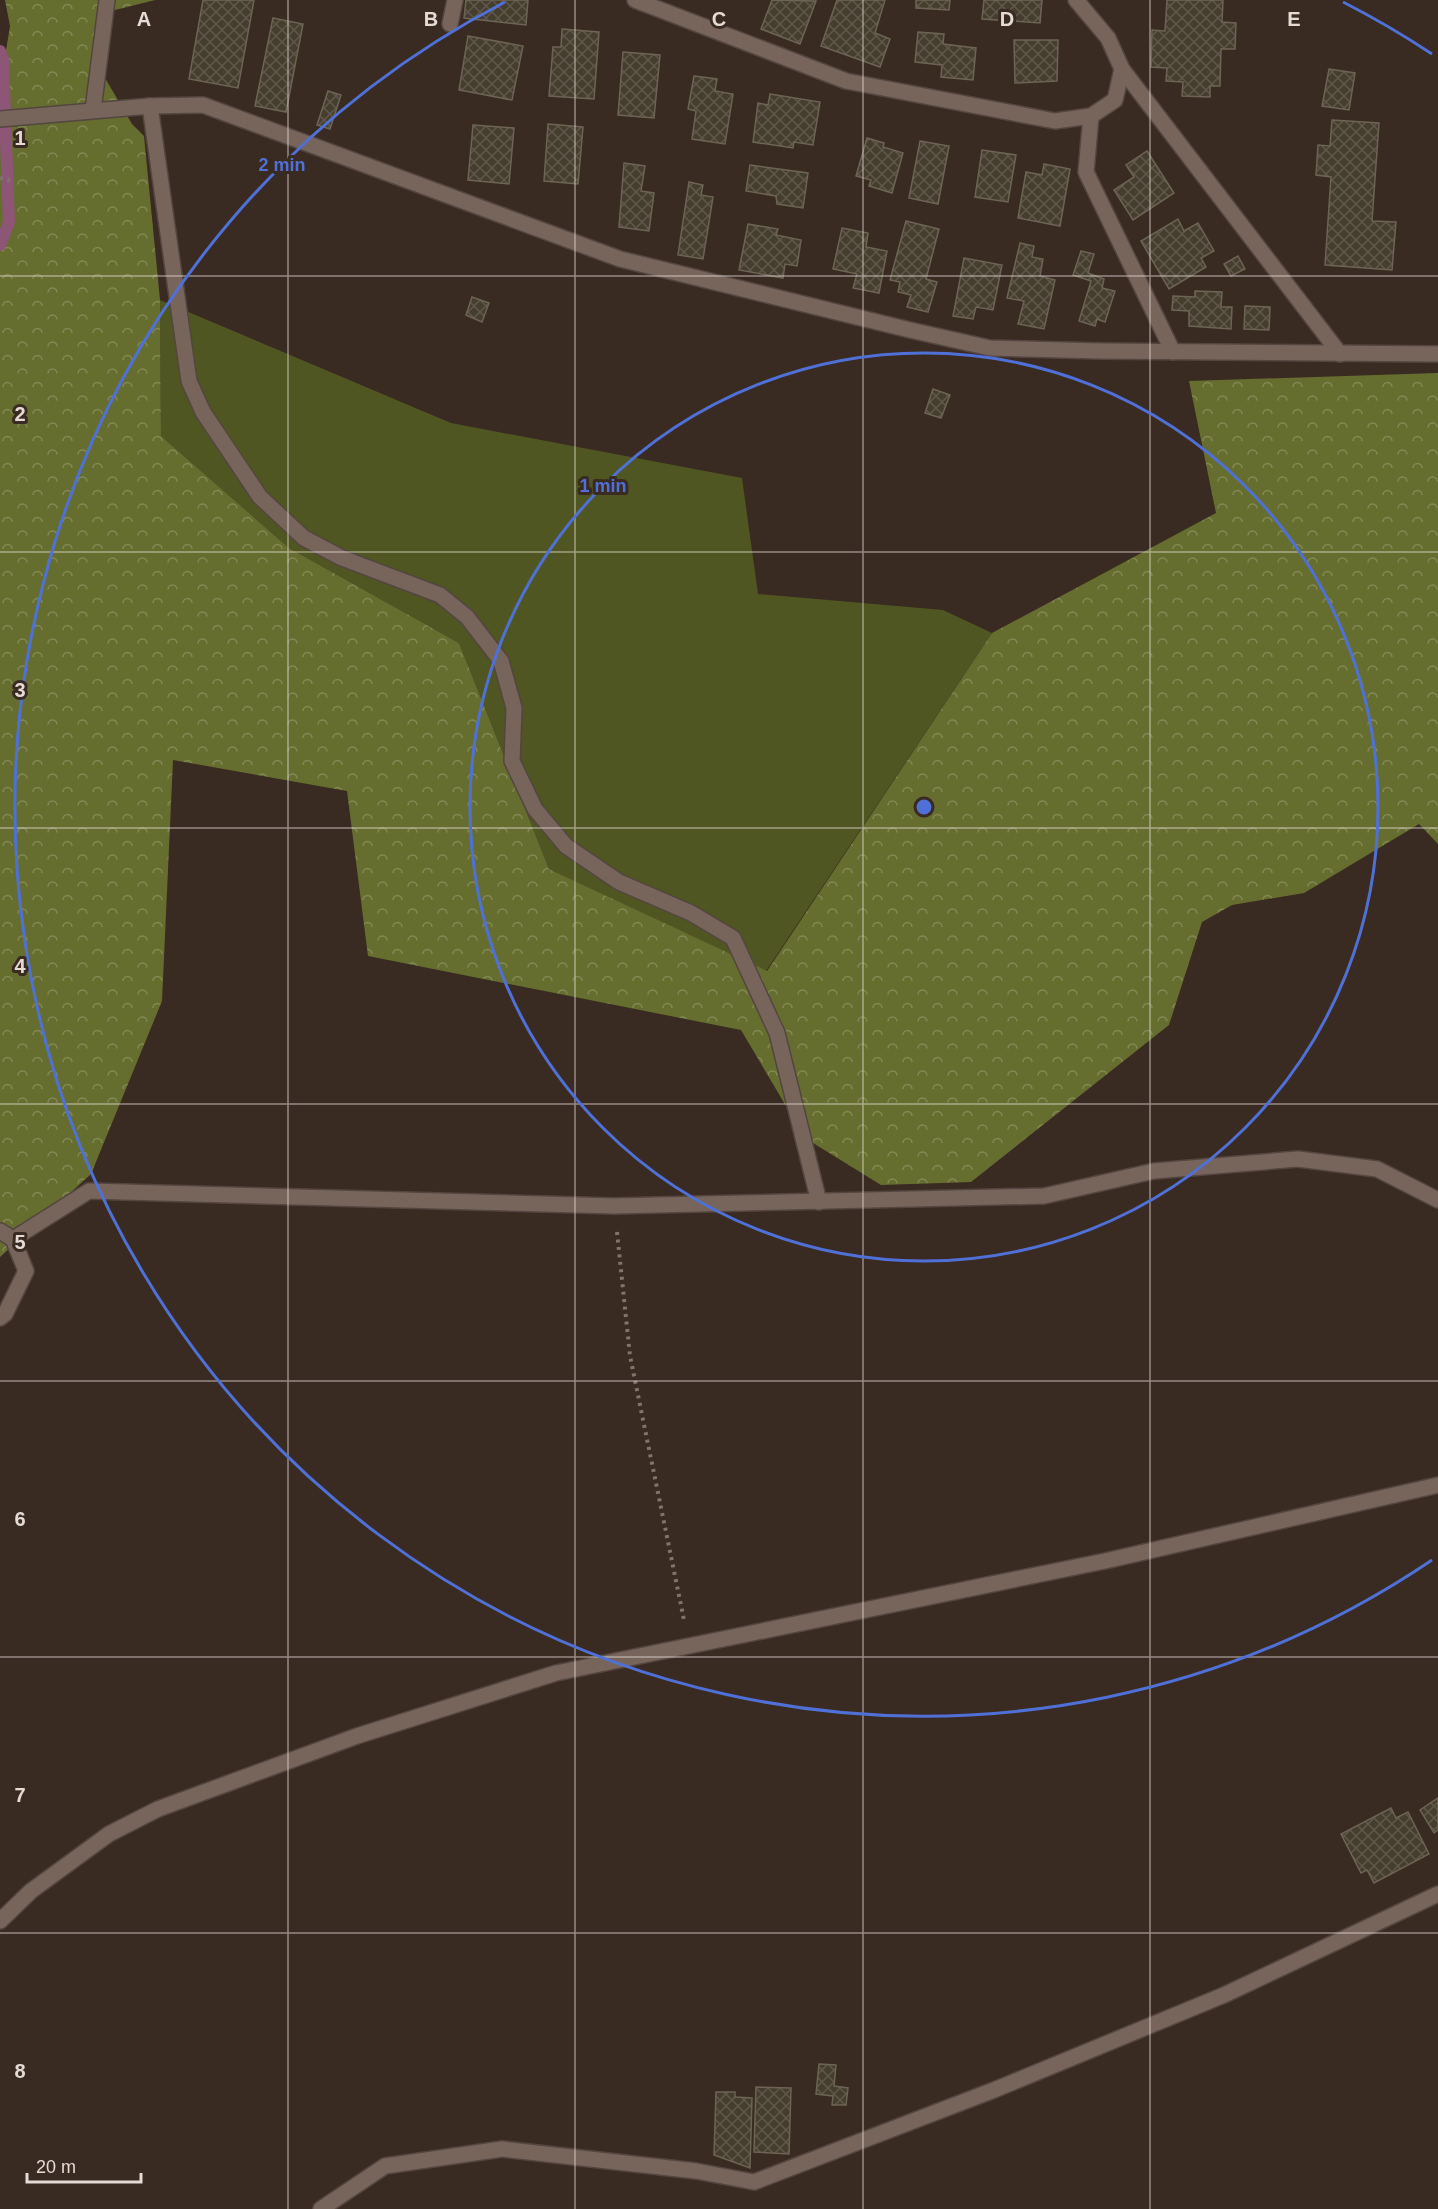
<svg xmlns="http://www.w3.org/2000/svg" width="1438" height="2209" font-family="Helvetica,sans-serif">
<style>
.grass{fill:#505621}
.forest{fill:url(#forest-crowns)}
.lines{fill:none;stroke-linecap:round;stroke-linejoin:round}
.stream{stroke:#8d5576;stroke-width:12}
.building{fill:url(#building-cross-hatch);stroke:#6d6454;stroke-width:1.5}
.lane-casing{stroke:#534640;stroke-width:18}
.street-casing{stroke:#534640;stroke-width:18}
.path{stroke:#81746d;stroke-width:4;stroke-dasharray:3 4.5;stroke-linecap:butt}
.lane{stroke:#77655c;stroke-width:15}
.street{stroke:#77655c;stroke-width:15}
.grid{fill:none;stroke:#e5dbd5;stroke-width:1.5;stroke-opacity:0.55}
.ring{fill:none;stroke:#4f71d7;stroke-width:3}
.grid-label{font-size:20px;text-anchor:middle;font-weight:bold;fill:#e5dbd5;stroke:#392a22;stroke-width:6;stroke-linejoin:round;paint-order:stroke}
.centre{fill:#4f71d7;stroke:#392a22;stroke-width:3}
.ring-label{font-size:18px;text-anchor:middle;font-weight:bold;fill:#4f71d7;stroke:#392a22;stroke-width:6;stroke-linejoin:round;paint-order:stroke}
</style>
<defs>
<pattern id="forest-crowns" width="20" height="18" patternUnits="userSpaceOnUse" patternTransform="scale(1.5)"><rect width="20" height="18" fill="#666e2f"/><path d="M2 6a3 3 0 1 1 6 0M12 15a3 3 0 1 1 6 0" fill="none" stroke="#838956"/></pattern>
<pattern id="building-cross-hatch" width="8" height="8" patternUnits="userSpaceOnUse" patternTransform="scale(1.5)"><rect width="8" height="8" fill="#453d2e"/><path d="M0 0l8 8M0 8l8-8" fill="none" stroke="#60584b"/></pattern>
</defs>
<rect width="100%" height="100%" fill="#392a22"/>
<path class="grass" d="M160,300L451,423L742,478L758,594L943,610L992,633L766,971L549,869L459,643L289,548L161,436Z"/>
<path class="forest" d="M5,0H155L107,12L95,61L132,124L144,136L160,300L161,436L289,548L459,643L549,869L767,971L992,633L1216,513L1189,381L1438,373V844L1419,824L1304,893L1232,905L1202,922L1169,1025L971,1182L881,1185L805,1138L741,1030L368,956L347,791L173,760L162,1001L91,1174L0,1257V87L10,26Z"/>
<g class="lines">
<path class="stream" d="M0,51L3,59L9,222L0,245"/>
</g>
<g class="building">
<path d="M203,0H254L238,88L189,79Z"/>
<path d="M466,0H528L526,25L464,18Z"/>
<path d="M772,0L816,1L800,44L761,29Z"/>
<path d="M837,0H885L875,33L890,39L880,67L821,46Z"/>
<path d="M916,0H950L949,10L916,8Z"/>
<path d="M984,0H1042L1040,23L982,19Z"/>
<path d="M1167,0H1223L1222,22L1236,23L1235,49H1221L1220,86H1210V97L1182,96L1183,82L1166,81L1167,68L1151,67L1152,30L1165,31Z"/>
<path d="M273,18L303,24L286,112L255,106Z"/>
<path d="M562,29L599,32L594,99L549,96L553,47H561Z"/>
<path d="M918,32L944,34L943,44L976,48L973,80L941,77L942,65L915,62Z"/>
<path d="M468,36L523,46L512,100L459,90Z"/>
<path d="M1014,40H1058L1057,81L1015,83Z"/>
<path d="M623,52L660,55L654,118L618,115Z"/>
<path d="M1329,69L1355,73L1349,110L1322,106Z"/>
<path d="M694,76L717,79L715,91L733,94L725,144L692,139L696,111L688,109Z"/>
<path d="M328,91L341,95L330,129L317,125Z"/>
<path d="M770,94L820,102L813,145L794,142L793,148L753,142L758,103L768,105Z"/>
<path d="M1332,120L1379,123L1372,221L1396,222L1392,270L1325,265L1331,177L1316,175L1318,145L1330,146Z"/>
<path d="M548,124L583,127L578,184L544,181Z"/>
<path d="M473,125L514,128L509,184L468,180Z"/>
<path d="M867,138L884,143L883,147L903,153L892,193L869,186L871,180L856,176Z"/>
<path d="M920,141L949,146L938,204L909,198Z"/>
<path d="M982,150L1016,155L1008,202L975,197Z"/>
<path d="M1147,151L1174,193L1133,220L1114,190L1134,177L1126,165Z"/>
<path d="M624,163L645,166L641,191L654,193L649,231L619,227Z"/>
<path d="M1044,164L1070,169L1060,226L1018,218L1026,172L1042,175Z"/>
<path d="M750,165L808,173L803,208L777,204L776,196L746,191Z"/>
<path d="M689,182L703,185L701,195L713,197L703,259L678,255Z"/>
<path d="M1178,219L1184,231L1198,223L1214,251L1201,258L1206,267L1169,289L1141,241Z"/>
<path d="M906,221L939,229L926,279L937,282L928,312L907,307L911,295L898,292L900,282L890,280Z"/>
<path d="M748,224L778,229L776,235L801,240L797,266L785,264L783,278L739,270Z"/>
<path d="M842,228L868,233L866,247L887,251L879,293L853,288L857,274L833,269Z"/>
<path d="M1020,243L1034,246L1032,257L1043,259L1040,276L1055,280L1044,329L1018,324L1024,301L1007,298Z"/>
<path d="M1081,251L1094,254L1088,273L1104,279L1102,288L1115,291L1105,322L1097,319L1095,326L1079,321L1091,281L1073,275Z"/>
<path d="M1238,256L1245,269L1231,276L1224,264Z"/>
<path d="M964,258L1002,265L993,310L976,307L973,319L953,316Z"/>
<path d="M1195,291L1222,292L1221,307H1232L1231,329L1189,326V311L1172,310L1173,296L1195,297Z"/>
<path d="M472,297L489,303L482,322L466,315Z"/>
<path d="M1245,306L1270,307L1269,330L1244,329Z"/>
<path d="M933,389L950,395L941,418L925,413Z"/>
<path d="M1438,1798V1830L1434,1833L1420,1810Z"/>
<path d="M1391,1808L1396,1818L1408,1812L1429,1854L1374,1883L1367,1870L1361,1873L1341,1834Z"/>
<path d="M819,2064L836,2065L834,2086L848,2088L846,2105H832L833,2096L816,2094Z"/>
<path d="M756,2087L791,2088L789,2154L754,2152Z"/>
<path d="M716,2092H735V2097L752,2098L750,2168L714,2155Z"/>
</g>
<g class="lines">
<g class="lane-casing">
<g id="lane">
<path d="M635,0L846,81L1055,121L1091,116L1115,100L1122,69"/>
<path d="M450,24L455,0"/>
<path d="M150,106L189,381L203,412L260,497L304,538L342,558L440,595L467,617L501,661L514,708L512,761L535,809L566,846L619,882L691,913L733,938L777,1033L819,1202"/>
<path d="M1091,116L1086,172L1173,352"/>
</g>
</g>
<g class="street-casing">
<g id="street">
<path d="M1076,0L1108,38L1122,69L1340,354"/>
<path d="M93,110L107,0"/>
<path d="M0,119L150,106L203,105L620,259L910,330L990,348L1101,351L1438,354"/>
<path d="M0,1231L13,1239L26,1271L5,1314L0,1318"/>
<path d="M13,1239L89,1191L614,1206L1044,1196L1154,1171L1298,1159L1377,1169L1438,1200"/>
<path d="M0,1921L31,1891L109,1834L158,1809L357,1736L556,1673L1105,1561L1438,1485"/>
<path d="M321,2209L385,2166L502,2149L696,2171L754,2182L994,2090L1224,1995L1438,1894"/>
</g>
</g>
<g class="path">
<path d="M0,178L11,181"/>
<path d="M617,1232L630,1356L684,1620"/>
</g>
<use href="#lane" class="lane"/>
<use href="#street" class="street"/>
</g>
<path class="grid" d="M288,0V2209M575,0V2209M863,0V2209M1150,0V2209M0,276H1438M0,552H1438M0,828H1438M0,1104H1438M0,1381H1438M0,1657H1438M0,1933H1438"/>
<g class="ring">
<circle cx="924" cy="807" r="454"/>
<path d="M1432 1560A908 908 0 1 1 505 2M1343 2A908 908 0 0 1 1432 54"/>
</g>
<g class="grid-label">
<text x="144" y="26">A</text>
<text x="431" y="26">B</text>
<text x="719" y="26">C</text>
<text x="1007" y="26">D</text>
<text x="1294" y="26">E</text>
<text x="20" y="145">1</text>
<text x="20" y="421">2</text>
<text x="20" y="697">3</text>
<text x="20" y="973">4</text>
<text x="20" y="1249">5</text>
<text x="20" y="1526">6</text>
<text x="20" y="1802">7</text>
<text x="20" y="2078">8</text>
</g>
<circle cx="924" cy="807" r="9" class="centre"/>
<g class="ring-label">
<text x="282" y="171">2 min</text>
<text x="603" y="492">1 min</text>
</g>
<path d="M27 2173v9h114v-9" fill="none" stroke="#e5dbd5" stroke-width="3"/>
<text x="36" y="2173" font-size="18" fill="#e5dbd5" stroke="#392a22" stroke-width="4.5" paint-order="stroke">20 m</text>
</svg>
